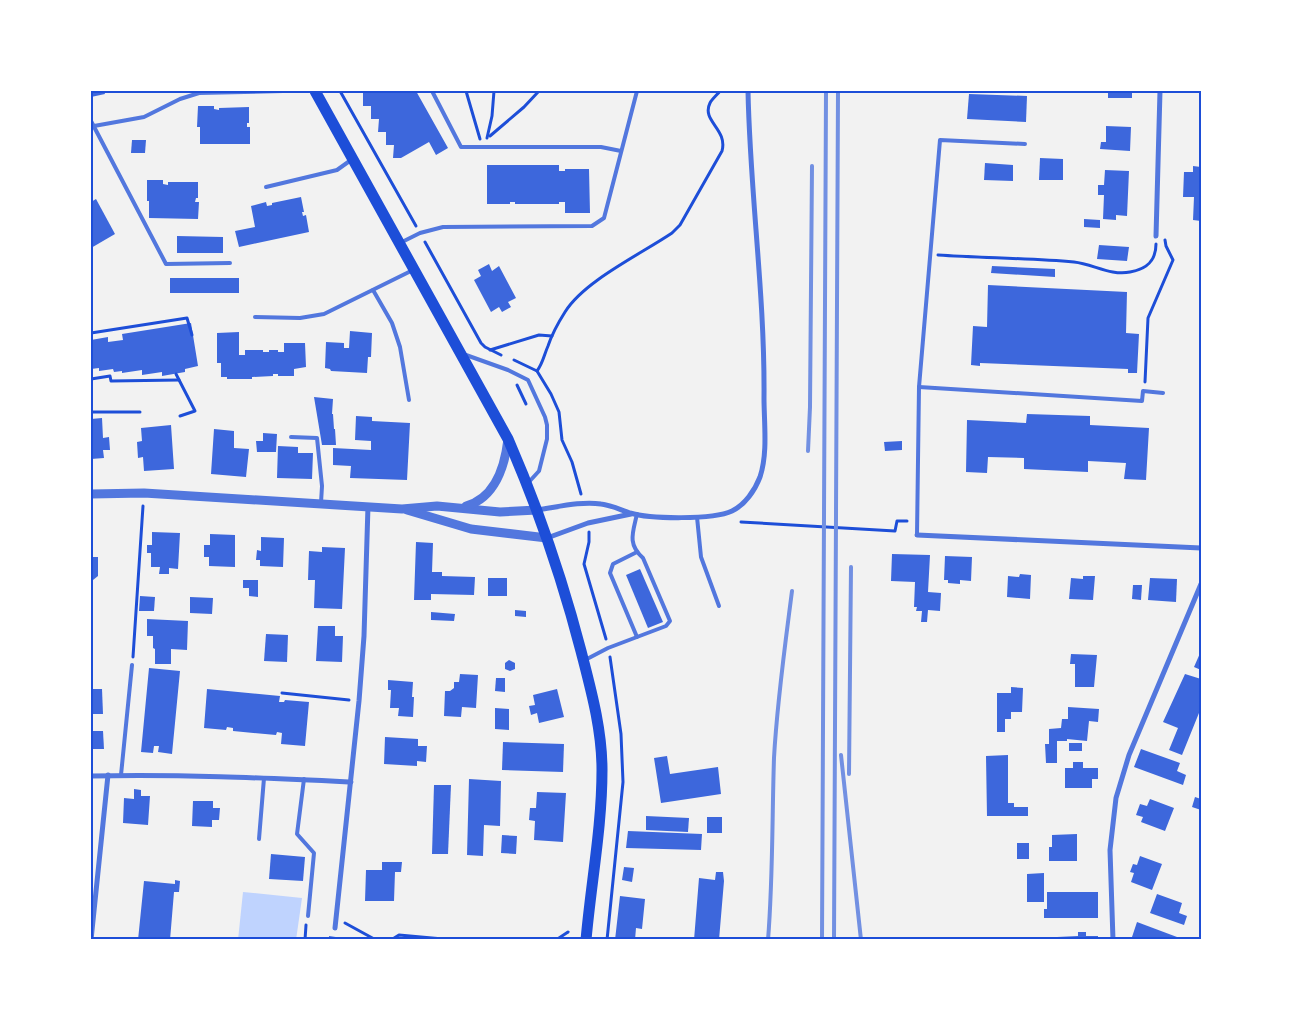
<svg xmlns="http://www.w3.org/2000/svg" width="1292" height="1031" font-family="Raleway,sans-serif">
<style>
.water{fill:#bfd3fe}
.building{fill:#3d67dc}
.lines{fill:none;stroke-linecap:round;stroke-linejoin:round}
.path{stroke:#1d4ed8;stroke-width:3}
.service{stroke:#5277de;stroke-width:4}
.minor{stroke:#5277de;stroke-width:5}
.tertiary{stroke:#5277de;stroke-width:9}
.primary{stroke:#1d4ed8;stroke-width:11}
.rail{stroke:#7290e2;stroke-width:4}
.neatline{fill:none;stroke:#1d4ed8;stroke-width:2}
</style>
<rect width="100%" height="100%" fill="#f2f2f2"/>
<path class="water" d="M243,892L302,898L296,940H238Z"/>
<g class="building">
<path d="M91,91H104L105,94L91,97Z"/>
<path d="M356,91H416L448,148L436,155L429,142L401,158H393L394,145H386V132H378L379,119H371V106H363V93H356Z"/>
<rect x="1108" y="91" width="24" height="7"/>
<path d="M969,94L1027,96L1026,122L967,119Z"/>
<path d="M198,106H214V109L219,110V108L249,107V123H247V127H250V144H200V127H197Z"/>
<path d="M1106,126L1131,127L1130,151L1100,149L1101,142H1106Z"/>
<path d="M132,140H146L145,153H131Z"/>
<path d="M1040,158L1063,159V180H1039Z"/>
<path d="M985,163L1013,165V181L984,180Z"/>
<path d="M487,165H559V171H565V169H589L590,213H565V202H559V204H515V202H510V204H487Z"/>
<path d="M1193,166L1201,167V221L1193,220L1194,197H1183L1184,172H1193Z"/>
<path d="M1105,170L1129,171L1127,216L1116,215V220L1103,219L1104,195H1098V185H1104Z"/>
<path d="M147,180H163V184L168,185V182H198V198H196L195,202H199L198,219L149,218V201H147Z"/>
<path d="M301,197L304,212H302L303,216L306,215L309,232L239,247L235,231L255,227L251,206L266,202L267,206L272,205V203Z"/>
<path d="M96,199L115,234L91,248V202Z"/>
<path d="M1084,219L1100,220V228L1084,227Z"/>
<path d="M177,236L223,237V253H177Z"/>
<path d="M1099,245L1129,247L1127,261L1097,259Z"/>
<path d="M489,264L492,271L499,266L516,298L508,302L511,307L502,312L499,307L491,312L474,280L481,276L478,270Z"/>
<path d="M992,266L1055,269V277L991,273Z"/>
<rect x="170" y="278" width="69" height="15"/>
<path d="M988,285L1127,292L1126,333L1139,334L1137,373H1128V369L980,363V366L971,365L973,326L987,327Z"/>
<path d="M191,323L198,366L185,369V372L162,376V372L142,375V370L122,373V371L114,372L113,369L99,371V368L91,369V340L108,337V342L123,340L122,334Z"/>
<path d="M350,331L372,333L371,357H368L367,373L331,371L330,369L325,368L326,342L344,343V348H349Z"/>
<path d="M239,332V355H245V350H263V352H269V350H278V352H284V343H305L306,367L294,369V376H278V374H273V376L252,377V379H227V377H221V363H217V333Z"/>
<path d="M314,397L333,399L332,414H333L334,429H335L336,445H322Z"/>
<path d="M1027,414L1090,416V425L1149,428L1146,480L1124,479L1126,463L1088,461V472L1024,469V458L988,457L987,473L966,472L967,420L1026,423Z"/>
<path d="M356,416L372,417V421L410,423L407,480L350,478L351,466L333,465V448L371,450V441L355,440Z"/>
<path d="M102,418L103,438L109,437L110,450H103L104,458L91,459V419Z"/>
<path d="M171,425L174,469L144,471L143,457L138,458L137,442L142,441L141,428Z"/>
<path d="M214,429L234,431V448L249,449L246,477L211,474Z"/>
<path d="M263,433L277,434L276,452H257L256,441H263Z"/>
<path d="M902,441V450L885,451L884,442Z"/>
<path d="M278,446L298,447V453H313L312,479L277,478Z"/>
<path d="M152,532L180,533L178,569L169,568V574H159L160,567H151V553H147V545H152Z"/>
<path d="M210,534L235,535V567L209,566V557H204V545H210Z"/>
<path d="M261,537L284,538L283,567L260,566V560H256L257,550L261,551Z"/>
<path d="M416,542L433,543L432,572H442V576L475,577L474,595L431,594V600H414Z"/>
<path d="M322,547L345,548L342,609L314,608L315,580H308L309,551L322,552Z"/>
<path d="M91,554H93V557H98V576L93,580H91Z"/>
<path d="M892,554L930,555L928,592L941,593L940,611L928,610L927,622H921L922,611H916L917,607H914L915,582L891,581Z"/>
<path d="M945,556L972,557L971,581L960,580V584L948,583V580H944Z"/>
<path d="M640,569L663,622L648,628L626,575Z"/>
<path d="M1020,574L1031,575L1030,599L1007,597L1008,576L1019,577Z"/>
<path d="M1083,576H1095L1093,600L1069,599L1071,578L1083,579Z"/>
<rect x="488" y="578" width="19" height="18"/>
<path d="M1150,578L1177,579L1176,602L1148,600Z"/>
<path d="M243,580H258V597L249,596V588H243Z"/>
<path d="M1133,585H1142L1141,600L1132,599Z"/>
<path d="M140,596L155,597L154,611H139Z"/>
<path d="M190,597L213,598L212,614L190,613Z"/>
<path d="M515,610L526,611V617L515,616Z"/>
<path d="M431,612L455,614L454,621L431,620Z"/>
<path d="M147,619L188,621L187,650L171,649V664H155V649L153,648V636H147Z"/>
<path d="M318,626H335V636H343L342,662L316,661Z"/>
<path d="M266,634L288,635L287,662L264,661Z"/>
<path d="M1201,651V670L1194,667Z"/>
<path d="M1071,654L1097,655L1094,687H1075V664H1070Z"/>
<path d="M509,660L515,663V669L510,671L505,669V663Z"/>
<path d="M149,668L180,671L172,754L158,752L159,746H154L153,753L141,752Z"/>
<path d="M460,674L478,675L476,708L462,707L461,717L444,716L445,691H450L454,688V682H459Z"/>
<path d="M1185,674L1201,679V708L1182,755L1169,750L1178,728L1163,722Z"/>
<path d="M496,678H505V692L495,691Z"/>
<path d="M388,680L413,682L412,697H414L413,717L398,716L399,708H390L391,690H388Z"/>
<path d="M1011,687L1023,688L1022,712H1011V719H1005V732H997V693H1011Z"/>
<path d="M91,689H102L103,714H91Z"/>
<path d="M207,689L280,696L279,702H284L285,700L309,702L305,746L281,744L282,733L277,732L276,735L233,731V728L227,727L226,730L204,728Z"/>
<path d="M557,689L564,717L539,723L537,713L531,715L529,706L535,705L533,695Z"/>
<path d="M1068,707L1099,709L1098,722L1089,721L1087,741L1067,739V741H1057V763H1046L1045,744H1049V729L1061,728L1062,719H1068Z"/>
<path d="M495,708L509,709V730L495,729Z"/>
<path d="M91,731H103L104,749H91Z"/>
<path d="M385,737L418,739V746H427L426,762L417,761V766L384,764Z"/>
<path d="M503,742L564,744L563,772L502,770Z"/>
<rect x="1069" y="743" width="13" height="8"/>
<path d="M1141,749L1180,763L1177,771L1186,775L1183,785L1134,767Z"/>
<path d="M1008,755V803H1014V807H1028V816H987L986,756Z"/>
<path d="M667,756L670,774L718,767L721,794L661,803L654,758Z"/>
<path d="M1073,762H1083V768H1098V779H1092V788H1065V768H1073Z"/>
<path d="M469,779L501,781L500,826L484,825L483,856L467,855Z"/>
<path d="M434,785H451L448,854H432Z"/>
<path d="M134,789L141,790V796H150L148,825L123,823L124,798L134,799Z"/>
<path d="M537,792L566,793L563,842L534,840L535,821L529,820L530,808H536Z"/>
<path d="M1195,797L1201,799V810L1192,807Z"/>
<path d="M1150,799L1174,808L1165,831L1141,822L1143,817L1136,815L1140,804L1147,806Z"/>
<path d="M193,801H213V808H220L219,820H212V827L192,826Z"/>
<path d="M646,816L689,818L688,832L646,830Z"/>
<rect x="707" y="817" width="15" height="16"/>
<path d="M628,831L702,834L701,850L626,848Z"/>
<path d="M1077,834V861H1049V847H1052V835Z"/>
<path d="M502,835L517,836L516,854L501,853Z"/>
<rect x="1017" y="843" width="12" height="16"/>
<path d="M271,854L305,857L303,881L269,879Z"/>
<path d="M1140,856L1162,864L1152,890L1131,882L1134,873L1130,872L1133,864L1137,865Z"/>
<path d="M382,862H402L401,872H395L394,901H365L366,870H382Z"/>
<path d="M624,867L634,868L632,882L622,880Z"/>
<path d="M716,872H723L724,881L719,940H694L699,878L715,880Z"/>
<path d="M1044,873V902H1027V874Z"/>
<path d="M175,880L180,881L179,892H174L170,940H138L144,881L175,884Z"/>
<path d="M1047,892H1098V918H1044V909H1047Z"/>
<path d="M1157,894L1182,903L1179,913L1187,916L1184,925L1150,913Z"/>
<path d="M620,896L645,899L642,929L636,928L635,940H615Z"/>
<path d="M1137,922L1177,937L1176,940H1131Z"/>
<path d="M1078,932H1086V936H1098V940H1057V937L1078,936Z"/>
<path d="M329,936L349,939V940H329Z"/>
</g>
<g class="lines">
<g class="path">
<path d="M340,91L416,226"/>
<path d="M466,91L480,139"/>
<path d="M490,136L524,107L539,91"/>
<path d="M487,138L492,116L494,91"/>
<path d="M425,242L481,343L485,347L501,355"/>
<path d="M938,255C983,258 1029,258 1074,262C1093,264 1111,276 1130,272C1147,269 1156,261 1156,244"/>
<path d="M91,333L187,318L192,335"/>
<path d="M490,350L539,335L552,336"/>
<path d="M514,360L537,371L551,394L559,412L562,440L572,462L581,494"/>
<path d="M537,371C543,363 544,355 548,346C552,334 558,323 565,312C584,281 641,254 672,233L680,225L722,151C728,129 701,121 710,103C712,99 717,95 720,91"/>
<path d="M176,374L195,411L180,416"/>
<path d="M91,379L110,376L111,381L179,380"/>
<path d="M1145,382L1148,318L1173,260L1166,246L1165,240"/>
<path d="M517,385L526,404"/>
<path d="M91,412H140"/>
<path d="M741,522L895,531L897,521H907"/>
<path d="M589,532V542L584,564L606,639"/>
<path d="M133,657L143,506"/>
<path d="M282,693L349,700"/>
<path d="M345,923L376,940"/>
<path d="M305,940L306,925"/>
<path d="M391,940L399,935L454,940"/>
<path d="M556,940L568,932"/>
<path d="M607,940L623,782L621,734L610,657"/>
</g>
<g class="service">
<path d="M432,91L461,147H601L621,151"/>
<path d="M91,121L166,264L230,263"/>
<path d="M94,126L144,117L180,99L199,93L283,91"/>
<path d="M266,187L337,170L351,160"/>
<path d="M400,243L420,233L443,227L592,226L604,218L637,91"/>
<path d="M373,290L392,323L400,347L409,400"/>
<path d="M255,317L300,318L324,314L413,270"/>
<path d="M466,355L508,370L528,380L545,417L547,425V439L539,471L528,483"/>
<path d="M919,387L1142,401L1143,391L1163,393"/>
<path d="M291,437L317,438L322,486L321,503"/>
<path d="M697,517L701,557L719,606"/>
<path d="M917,535L919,387L940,140L1025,144"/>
<path d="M637,552L613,564L610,573L637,637"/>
<path d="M585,660L608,648L666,626L670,621L643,558C627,544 633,532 637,514"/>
<path d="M121,775L132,665"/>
<path d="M304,779L297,834L314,853L308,916"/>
<path d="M259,839L264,778"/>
</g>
<g class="minor">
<path d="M1156,236L1160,91"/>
<path d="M537,510C558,507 581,501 601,504C611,505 621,510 630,513C650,519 713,520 732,511C745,505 755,490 760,477C768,453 764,423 764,398C765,295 750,194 748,91"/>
<path d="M917,535L1201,548"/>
<path d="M547,538L588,523L631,514"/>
<path d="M91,776C178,774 264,778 351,782"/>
<path d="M335,928L359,701L364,636L368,506"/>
<path d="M91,940L108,775"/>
<path d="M1113,940L1110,850L1116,798L1129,755L1201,584"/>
</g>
<g class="tertiary">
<path d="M91,494L144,493L402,509L437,506L500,512L537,510"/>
<path d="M466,506C495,498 505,466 508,439"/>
<path d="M407,510L471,529L547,538"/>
</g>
<path class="primary" d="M315,91L508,439C538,508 562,578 581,651C591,690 602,729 602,770C602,827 591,883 586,940"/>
<g class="rail">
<path d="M808,451L810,407L812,166"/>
<path d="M841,755L861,940"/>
<path d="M849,774L851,567"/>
<path d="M768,940C773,879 772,818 774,758C777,702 785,646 792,591"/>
<path d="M822,940L826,91"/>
<path d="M834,940L838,91"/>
</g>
</g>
<rect width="1292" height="1031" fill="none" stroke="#ffffff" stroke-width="185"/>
<rect x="92" y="92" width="1108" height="846" class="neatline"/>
</svg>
